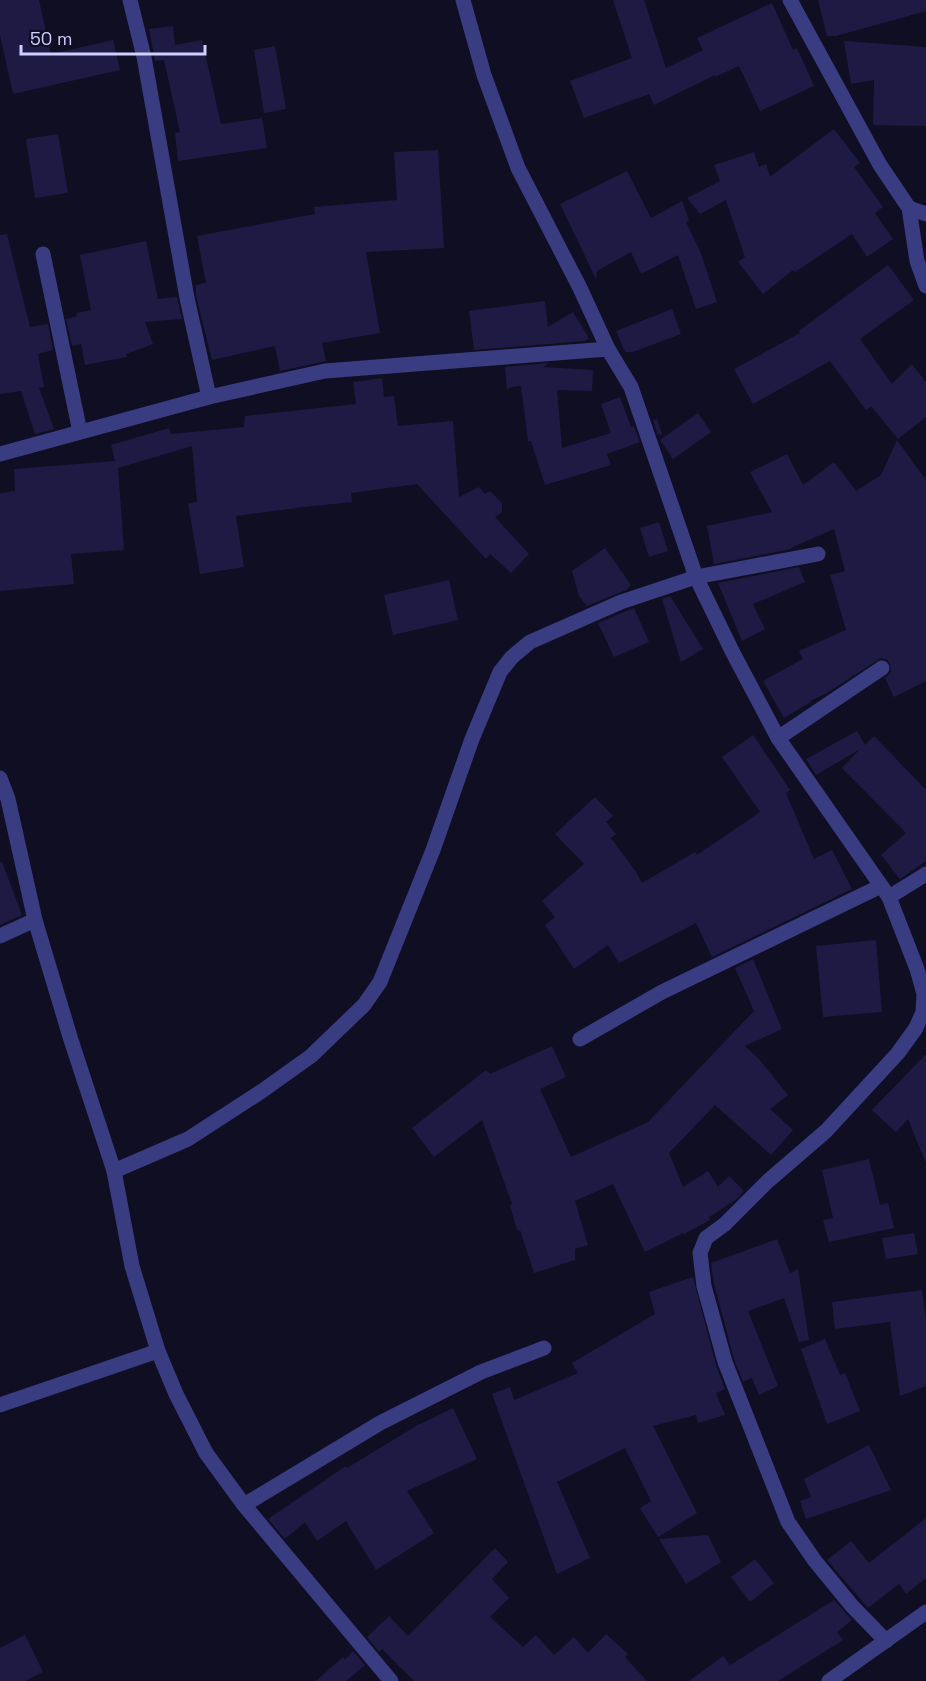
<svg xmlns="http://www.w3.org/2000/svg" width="926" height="1681" font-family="'Space Grotesk',sans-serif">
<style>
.building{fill:#1f1a43}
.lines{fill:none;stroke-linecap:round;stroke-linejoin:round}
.minor{stroke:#393c81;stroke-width:15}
</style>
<rect width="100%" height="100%" fill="#0f0e22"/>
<g class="building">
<path d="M0,0H39L51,54L113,40L120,70L13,94L0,35Z"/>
<path d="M613,0H644L666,68L703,50L697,38L772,3L793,50L797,48L814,86L760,111L739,66L715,77V75L654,105L649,94L584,118L570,81L632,58Z"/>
<path d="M818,0H926V11L836,36H827Z"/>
<path d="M173,26L175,45L202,40L221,124L262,118L267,148L178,161L175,133L180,132L164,60L155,61L149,29Z"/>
<path d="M844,41L926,47V126L873,125L874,80L851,84Z"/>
<path d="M275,46L286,109L264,113L254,50Z"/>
<path d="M834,129L860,163L854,167L883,207L875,213L893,239L867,257L852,234L795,272L793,270L763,294L738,262L745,257L726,200L700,214L687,198L720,181L714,165L754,152L759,167L766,164L770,177Z"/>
<path d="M58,134L68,193L35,198L26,139Z"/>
<path d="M438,150L444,248L366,252L380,333L322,343L326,361L280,371L275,346L212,360L196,296V285L206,283L197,236L315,214L314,207L397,200L394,152Z"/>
<path d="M627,171L651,218L682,201L689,220L686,222L700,251L717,302L696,309L678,255L641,274L631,252L597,271L596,279L560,204Z"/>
<path d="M7,234L30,327L48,324L53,350L38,354L44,387L39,388L54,429L35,434L21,391L0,394V235Z"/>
<path d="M146,241L158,299L177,297L182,319L145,322L153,344L126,354L127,357L85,365L81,344L72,346L66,319L77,316L76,313L91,310L80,255Z"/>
<path d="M888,265L914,300L860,339L892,384L912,364L926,382V417L898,439L871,406L866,410L830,361L753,404L734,369L800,333L799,331Z"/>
<path d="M545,301L548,327L573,312L589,338L585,341L474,350L469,311Z"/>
<path d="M672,309L681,334L633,352H625L616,331Z"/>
<path d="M549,363L543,367L593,370L592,391L557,390L562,448L611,433L601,404L620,397L631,427L634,426L640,442L607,454L611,465L545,485L531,441H528L521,386L511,387L507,390L505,367Z"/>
<path d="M382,378L384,397L394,396L398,426L453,421L459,497L479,487L485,494L490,491L502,503V512L495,517L529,554L511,573L490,554L486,559L417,484L351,493L352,502L304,507L236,516L244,567L200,574L188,503L197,502L192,446L118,468L124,550L71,554L74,584L0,591V493L15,491L14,469L115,461L111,445L169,428L171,434L244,427L245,416L356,404L353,382Z"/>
<path d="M698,413L711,432L673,459L660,440Z"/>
<path d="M657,419L662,434L658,435L653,420Z"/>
<path d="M897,440L926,480V681L894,697L885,678L891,672L890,663L887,660L881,658L827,693L810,701L811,702L784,718L763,681L803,659L799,651L846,630L830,575L845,571L834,529L791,548V549L714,564L707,526L772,512L750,472L787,454L803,485L834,462L856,491L881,475Z"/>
<path d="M659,522L668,551L649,557L640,528Z"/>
<path d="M605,548L631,585L626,590L587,606L579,596L572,571Z"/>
<path d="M799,567L805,582L753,604L765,629L742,641L718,583Z"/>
<path d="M449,580L458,620L393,635L384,595Z"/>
<path d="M670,596L703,649L681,662L662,599Z"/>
<path d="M634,608L649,642L614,657L598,623Z"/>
<path d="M857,731L865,745L874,736L926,790V861L900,879L881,855L906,833L842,768L860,749L816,775L806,759Z"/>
<path d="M753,735L790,790L786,793L814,859L832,850L852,889L712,957L696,923L619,963L608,945L574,969L545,925L555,917L542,901L584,864L555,834L595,797L613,816L606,822L616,834L611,838L636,872L642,883L695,852L697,855L760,812L722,757Z"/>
<path d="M0,862H2L22,915L0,925Z"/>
<path d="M876,940L882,1012L823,1017L816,946Z"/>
<path d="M753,959L782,1029L745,1046L759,1059L788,1095L770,1109L793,1130L771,1155L715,1105L669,1153L683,1187L708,1171L718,1187L729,1176L744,1191L737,1199L709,1217L710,1220L684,1234L683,1233L645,1252L613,1184L575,1201L588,1245L575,1249V1260L534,1273L520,1230H517L510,1205L512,1204L482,1120L434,1157L412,1128L486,1070L490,1074L552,1046L566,1077L540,1089L571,1157L648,1122L754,1011L735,968Z"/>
<path d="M926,1054V1161H925L908,1119L896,1132L872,1110Z"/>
<path d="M869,1159L880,1205L888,1203L894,1228L829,1242L823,1220L833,1218L822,1170Z"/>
<path d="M914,1233L918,1254L886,1259L882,1238Z"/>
<path d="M777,1239L790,1273L798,1269L809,1340L799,1342L784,1298L748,1311L778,1386L759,1395L752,1378L743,1382L734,1359L714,1284L711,1263Z"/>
<path d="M693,1277L716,1365L725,1389L716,1393L725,1415L698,1423L696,1415L653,1426L697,1513L658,1537L640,1508L651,1501L625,1448L557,1482L590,1558L557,1574L492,1394L510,1387L514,1400L578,1373L572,1363L655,1314L649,1292Z"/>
<path d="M922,1290L926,1321V1386L900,1396L890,1322L835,1329L832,1302Z"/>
<path d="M825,1339L840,1375L845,1373L860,1411L827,1424L801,1349Z"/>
<path d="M453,1408L477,1459L407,1491L434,1533L376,1570L346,1521L317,1541L305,1522L285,1539L268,1519L346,1466L347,1468L416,1426Z"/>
<path d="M869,1445L891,1490L806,1519L800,1501L811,1497L804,1479Z"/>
<path d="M926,1518V1578L906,1594L899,1584L868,1608L827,1560L851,1541L869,1563Z"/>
<path d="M708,1535L721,1562L686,1584L659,1539Z"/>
<path d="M495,1548L508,1562L492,1579L509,1598L490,1617L523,1647L536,1635L554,1655L574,1637L588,1653L606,1634L628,1654L625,1657L647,1681H414L382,1649L379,1652L367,1637L389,1616L408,1636Z"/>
<path d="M755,1559L774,1583L750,1602L731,1577Z"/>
<path d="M834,1600L852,1620L837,1632L843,1640L778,1681H689L723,1656L730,1665Z"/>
<path d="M25,1635L43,1672L25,1681H0V1648Z"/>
<path d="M353,1651L365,1665L346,1681H316L343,1657L345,1660Z"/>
</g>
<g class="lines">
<g class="minor">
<path d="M130,0L144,57L187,298L209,397"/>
<path d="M463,0L484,75L518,168L580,288L608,349L631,387L696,577L732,651L778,738L889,897L917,969L924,994L923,1012L916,1028L898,1053L826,1131L768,1181L725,1224L706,1238L700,1253L704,1286L725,1362L788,1522L815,1561L852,1606L886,1641"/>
<path d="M790,0L880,165L909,208L917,261L926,286"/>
<path d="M909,208L926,214"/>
<path d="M43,254L80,432"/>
<path d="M0,454L209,397L325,371L608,349"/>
<path d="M778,738L882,668"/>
<path d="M0,778L8,799L35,920L71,1040L114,1171L132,1266L158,1351L176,1394L206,1453L244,1505L391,1681"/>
<path d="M889,897L926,874"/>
<path d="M0,936L35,920"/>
<path d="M580,1039L662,992L881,886"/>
<path d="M114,1171L188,1139L262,1091L311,1056L364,1005L380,982L433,850L472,739L500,672L512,657L530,642L621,602L696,577L818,554"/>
<path d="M0,1405L158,1351"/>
<path d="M244,1505L380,1423L481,1372L544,1348"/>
<path d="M829,1681L926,1612"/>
</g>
</g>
<path d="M21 45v9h184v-9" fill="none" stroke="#d1cfff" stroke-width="3"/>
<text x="30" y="45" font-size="18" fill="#d1cfff" stroke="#0f0e22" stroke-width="4.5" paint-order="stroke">50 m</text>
</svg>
